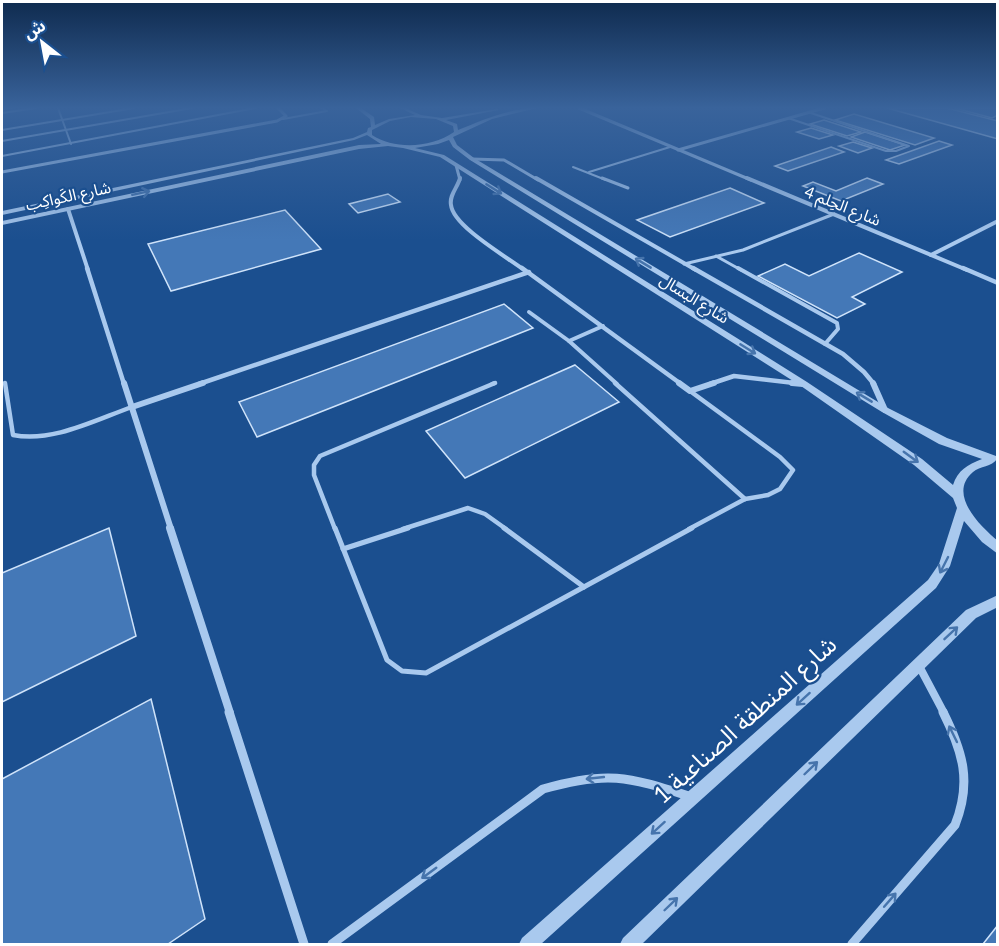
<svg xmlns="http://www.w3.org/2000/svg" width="999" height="946" font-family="Lato,'Noto Sans Arabic',sans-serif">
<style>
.building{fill:#4478b7;stroke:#cfe3fa;stroke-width:1.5}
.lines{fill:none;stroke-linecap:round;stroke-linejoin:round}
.service-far4{stroke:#a9c9ee;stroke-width:2}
.service-far3{stroke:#a9c9ee;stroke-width:3}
.service-far2{stroke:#a9c9ee;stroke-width:4}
.service-far1{stroke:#a9c9ee;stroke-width:4.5}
.service{stroke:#a9c9ee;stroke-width:5}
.minor-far5{stroke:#a9c9ee;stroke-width:3}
.minor-far4{stroke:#a9c9ee;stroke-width:4}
.minor-far3{stroke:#a9c9ee;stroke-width:4.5}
.minor-far2{stroke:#a9c9ee;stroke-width:6}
.minor-far1{stroke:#a9c9ee;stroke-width:8}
.minor{stroke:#a9c9ee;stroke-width:9}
.tertiary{fill:#a9c9ee;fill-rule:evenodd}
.oneway{stroke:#4674ac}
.labels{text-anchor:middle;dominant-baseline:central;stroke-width:4.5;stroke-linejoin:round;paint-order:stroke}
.far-street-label{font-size:16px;fill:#fff;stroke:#1b4f8f}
.near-street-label{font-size:24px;fill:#fff;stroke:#1b4f8f}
</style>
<rect width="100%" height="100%" fill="#1b4f8f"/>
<g class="building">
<path d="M887,108H947L998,121V139Z"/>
<path d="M955,108H998V115L992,118Z"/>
<path d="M854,114L934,138L915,145L835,120Z"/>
<path d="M824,120L861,132L847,136L810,124Z"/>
<path d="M811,128L833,135L819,139L797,132Z"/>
<path d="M865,132L905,145L890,150L851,137Z"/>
<path d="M939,141L952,145L899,164L886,160Z"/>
<path d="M853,142L872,148L858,153L839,146Z"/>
<path d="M831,147L844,152L788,171L775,166Z"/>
<path d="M867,178L883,184L841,201L803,186L813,182L836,191Z"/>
<path d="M730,188L764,203L670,237L637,220Z"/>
<path d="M388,194L400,202L358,213L349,204Z"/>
<path d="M285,210L321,249L171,291L148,244Z"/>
<path d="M859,253L902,272L852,297L865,304L837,318L758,276L785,264L809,276Z"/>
<path d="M504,304L533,328L257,437L239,402Z"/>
<path d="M575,365L619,402L465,478L426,431Z"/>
<path d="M109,528L136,636L2,702V573Z"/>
<path d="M151,699L205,919L168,944H2V779Z"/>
<path d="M998,925V944H983Z"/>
</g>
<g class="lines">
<g class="service-far4">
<path d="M58,108L71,144"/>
<path d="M2,109L12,108"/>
<path d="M2,113L36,108"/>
<path d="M788,118L886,151H896L909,146L808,112"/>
<path d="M283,119L327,111L322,108"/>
<path d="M2,130L134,108"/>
<path d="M2,141L192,108"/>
<path d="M2,156L255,108"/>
<path d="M573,167L606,180"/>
<path d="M589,172L670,147"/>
</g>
<g class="service-far3">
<path d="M602,178L628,188"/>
<path d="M716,256L741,270"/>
<path d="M684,264L743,250L834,214"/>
</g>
<g class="service-far2">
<path d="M738,268L837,323L838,329L825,344"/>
<path d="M529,312L569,341L617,384"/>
<path d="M569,341L603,326"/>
<path d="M492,384L495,383"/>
</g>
<g class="service-far1">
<path d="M5,383L13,435C52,443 95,420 132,407"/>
<path d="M615,383L745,499"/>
<path d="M335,529L314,475V465L320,456L495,383"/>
<path d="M403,529L468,508L485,514L506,529"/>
<path d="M689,529L745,499L768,495L780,489L793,470L780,457L690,391"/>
</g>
<g class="service">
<path d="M335,528L387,660L402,671L426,673L692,528"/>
<path d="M504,528L584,587"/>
<path d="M343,549L408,528"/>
</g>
<g class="minor-far5">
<path d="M579,108L751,180"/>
<path d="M678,150L824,108"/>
<path d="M472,159L504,160L538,180"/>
<path d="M456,165L460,180"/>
<path d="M2,172L277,121L286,116L278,108"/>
</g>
<g class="minor-far4">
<path d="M460,178C458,187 449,195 451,205C453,226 507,257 524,270"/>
<path d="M536,178L696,270"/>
<path d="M747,178L967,270"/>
<path d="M68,209L88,270"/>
<path d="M931,255L998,221"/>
</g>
<g class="minor-far3">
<path d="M87,268L124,384"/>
<path d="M522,268L681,384"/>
<path d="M693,268L843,354L864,372L874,384"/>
<path d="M963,268L998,283"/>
<path d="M199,384L529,272"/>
<path d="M710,384L734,376L803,384"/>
</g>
<g class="minor-far2">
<path d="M124,383L171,529"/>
<path d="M679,383L690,391L714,383"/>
<path d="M792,383L803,384"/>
<path d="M873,383L885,410"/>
<path d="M132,407L203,383"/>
</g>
<g class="minor-far1">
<path d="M170,528L230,713"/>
<path d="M918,664L944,713"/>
</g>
<g class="minor">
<path d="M229,712L304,944"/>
<path d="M332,944L543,789C609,770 628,777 692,797"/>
<path d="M852,944L955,825C972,782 963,752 943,712"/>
</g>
<g class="tertiary">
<path d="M356,108H361L374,117L375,125L389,119L415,115L400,108H405L421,115L442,118L497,109L499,110L446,120L457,124L458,130C483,120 510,108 537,108L492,119L453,137L457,145L474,158L888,408L947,438L996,456L997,459C992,467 980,466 973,472C947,494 980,526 998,541V554L982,542L964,521L950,566L936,588L541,944H519L522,938L928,580L939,564L957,508L953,498L914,465L801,386L440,157L403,148L388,146L359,149L2,225V221L359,145L381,144L367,135L354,140L2,215V211L353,138L367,132L368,128L371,127L370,119ZM411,117L436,119L453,126L454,132C431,148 395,150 372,135V130L390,121ZM449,140L453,147L470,160L882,412L939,444L982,459C967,465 958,470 953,485L922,459L807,382L444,155L415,148L438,144Z"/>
<path d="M998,595V607L976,618L642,944H620L623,938L966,610Z"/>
</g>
</g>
<defs><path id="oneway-shaft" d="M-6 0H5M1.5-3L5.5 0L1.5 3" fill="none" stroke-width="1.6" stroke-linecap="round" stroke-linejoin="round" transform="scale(1.5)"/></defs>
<g class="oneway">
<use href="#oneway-shaft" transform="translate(494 189) rotate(32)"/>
<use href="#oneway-shaft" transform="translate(141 193) rotate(-12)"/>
<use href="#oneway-shaft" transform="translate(643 263) rotate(-149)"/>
<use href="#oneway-shaft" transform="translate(748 349) rotate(32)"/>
<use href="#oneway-shaft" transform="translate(864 397) rotate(-149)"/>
<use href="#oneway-shaft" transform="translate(911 457) rotate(36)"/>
<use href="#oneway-shaft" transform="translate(944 565) rotate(117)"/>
<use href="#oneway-shaft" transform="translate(951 633) rotate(-43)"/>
<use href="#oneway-shaft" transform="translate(803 699) rotate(138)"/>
<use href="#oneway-shaft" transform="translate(953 734) rotate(-116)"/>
<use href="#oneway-shaft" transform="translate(811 768) rotate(-44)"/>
<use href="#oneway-shaft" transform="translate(595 778) rotate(174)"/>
<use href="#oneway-shaft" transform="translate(658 828) rotate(138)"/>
<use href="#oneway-shaft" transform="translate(429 873) rotate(144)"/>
<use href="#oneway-shaft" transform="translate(890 900) rotate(-49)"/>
<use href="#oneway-shaft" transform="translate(671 904) rotate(-44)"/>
</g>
<linearGradient id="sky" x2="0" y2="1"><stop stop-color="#0f2b4f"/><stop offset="0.45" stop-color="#39639b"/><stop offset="1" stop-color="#39639b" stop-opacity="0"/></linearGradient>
<rect width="999" height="240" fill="url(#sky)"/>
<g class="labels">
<g class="far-street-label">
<text transform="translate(68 195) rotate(-12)">شارع الكَواكِب</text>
<text transform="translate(843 205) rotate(22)">شارع الحِلم 4</text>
<text transform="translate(695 298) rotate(32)">شارع البسال</text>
</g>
<g class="near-street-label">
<text transform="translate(744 719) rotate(-42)">شارع المنطقة الصناعية 1</text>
</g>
</g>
<rect width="999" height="946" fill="none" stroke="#ffffff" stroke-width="6"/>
<g transform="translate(42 42) rotate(329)" stroke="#1b4f8f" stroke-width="4.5" paint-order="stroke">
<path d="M0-4.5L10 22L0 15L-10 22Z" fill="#ffffff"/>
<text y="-9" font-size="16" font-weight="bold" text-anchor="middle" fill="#ffffff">ش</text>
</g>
</svg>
